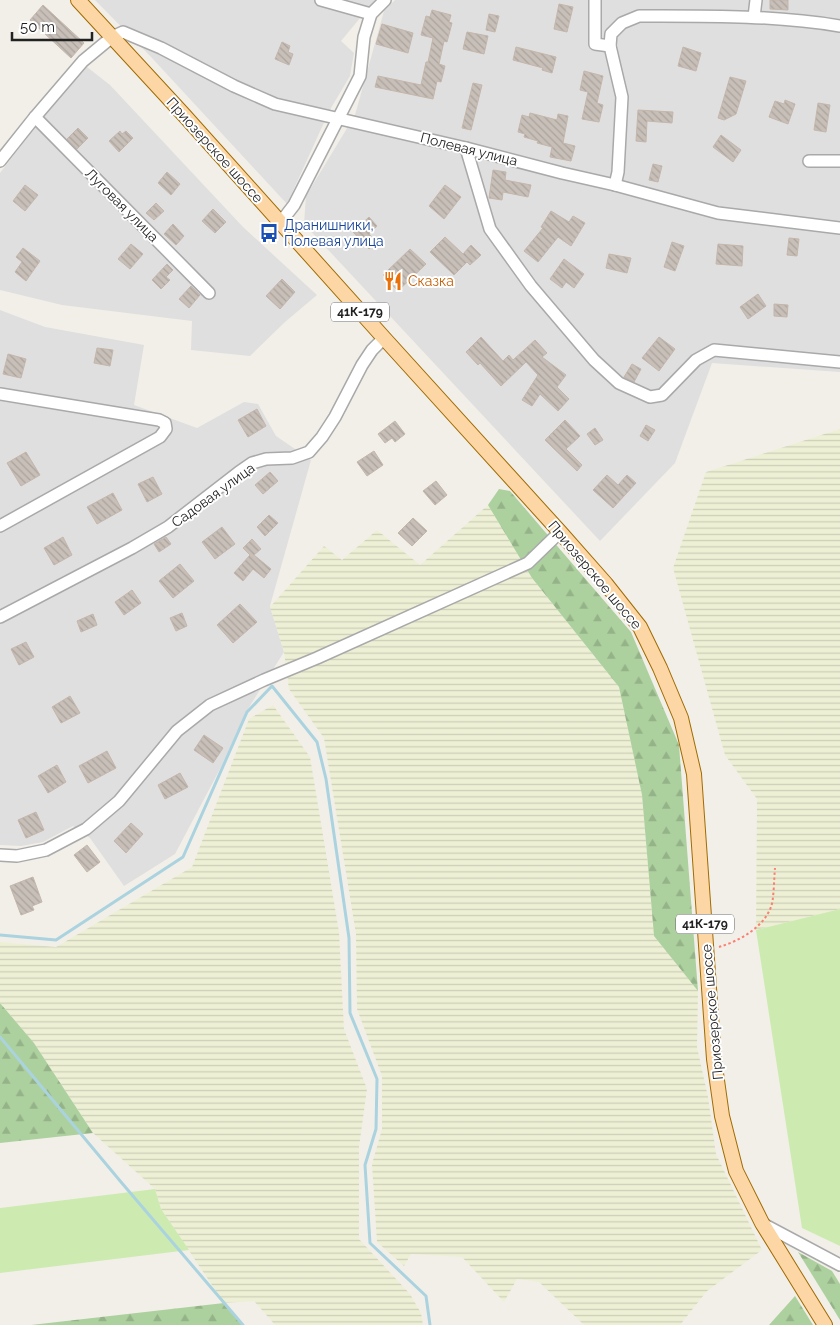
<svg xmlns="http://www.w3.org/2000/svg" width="840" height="1325" font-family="Raleway,sans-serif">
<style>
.residential{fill:#e0dfdf}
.farmland{fill:url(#farmland-rules)}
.grass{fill:#cdebb0}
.forest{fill:url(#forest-firs)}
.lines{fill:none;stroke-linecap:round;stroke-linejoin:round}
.stream{stroke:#aad3df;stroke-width:3}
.building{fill:url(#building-back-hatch);stroke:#c4b6ab}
.minor-casing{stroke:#a9a9a9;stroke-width:14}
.major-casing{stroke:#a06b00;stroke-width:16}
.path{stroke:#fa8072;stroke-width:2;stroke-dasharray:2.5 2.5;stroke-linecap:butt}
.minor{stroke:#fff;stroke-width:11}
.major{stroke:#fcd6a4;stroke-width:14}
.labels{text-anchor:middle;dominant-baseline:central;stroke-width:4;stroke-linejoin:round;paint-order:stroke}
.shield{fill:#fff;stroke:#646464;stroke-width:1}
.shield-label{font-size:12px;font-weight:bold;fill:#222}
.street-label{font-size:14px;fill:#222;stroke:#fff}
.transit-label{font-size:14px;fill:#164399;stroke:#fff;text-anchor:start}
.food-label{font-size:14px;fill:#c56008;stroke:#fff;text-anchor:start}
</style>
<defs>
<pattern id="farmland-rules" width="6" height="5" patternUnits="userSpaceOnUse" patternTransform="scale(1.25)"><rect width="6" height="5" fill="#eef0d5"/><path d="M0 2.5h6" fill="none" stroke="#ccceb7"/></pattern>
<pattern id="forest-firs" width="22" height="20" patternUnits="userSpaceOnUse" patternTransform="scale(1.25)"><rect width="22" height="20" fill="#add19e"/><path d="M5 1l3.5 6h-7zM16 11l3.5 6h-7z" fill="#95b388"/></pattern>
<pattern id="building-back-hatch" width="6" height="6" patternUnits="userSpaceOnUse" patternTransform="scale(1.25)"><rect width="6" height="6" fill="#c7bfb8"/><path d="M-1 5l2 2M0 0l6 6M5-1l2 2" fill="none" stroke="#aba49e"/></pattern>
</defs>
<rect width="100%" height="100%" fill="#f2efe9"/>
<g class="residential">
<path d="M95,0H375L341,41L354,53L350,76L331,108L322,127L287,204L152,58Z"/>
<path d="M395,0H840V372L712,363L675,463L600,541L304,224L306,196L355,115L384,11Z"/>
<path d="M87,67L110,85L243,227L317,295L285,322L250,356L191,350L192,321L62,305L0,290V173L43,117Z"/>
<path d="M0,310L45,327L144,345L134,405L197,428L244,402L258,404L276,436L311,460L270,606L284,652L246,712L221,767L175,854L124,886L90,838L73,826L43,842L21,846L0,845Z"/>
</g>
<g class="farmland">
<path d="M840,429V909L756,930L757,799L725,755L673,568L706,472Z"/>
<path d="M488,505L532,578L619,687L642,795L654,936L698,991L697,1047L708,1097L716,1154L762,1250L707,1291L680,1325H584L539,1282L517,1279L504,1302L462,1257L411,1254L404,1266L377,1242L372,1164L382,1129V1076L357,1009L356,934L324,738L289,689L284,652L270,607L324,546L342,560L377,530L420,565Z"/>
<path d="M273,705L310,757L339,932L344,1029L367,1089L359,1147V1239L410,1294L421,1313L423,1325H275L254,1301L224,1303L161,1209L155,1189L93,1133L34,1043L0,1003V942L56,947L192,867L249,719Z"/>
</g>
<g class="grass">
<path d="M840,909V1246L802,1228L756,930Z"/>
<path d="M155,1189L161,1209L189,1250L0,1273V1208Z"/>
</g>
<g class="forest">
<path d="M499,489L510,491L631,632L679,745L698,991L654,936L642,795L619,687L532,578L488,505Z"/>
<path d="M0,1003L34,1043L93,1133L0,1143Z"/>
<path d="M798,1252L832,1271L840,1284V1320Z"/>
<path d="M795,1296L813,1325H769Z"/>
<path d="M224,1303L243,1325H31Z"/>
</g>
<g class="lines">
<g class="stream">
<path d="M0,935L56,940L183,857L247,712L272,686L317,742L326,779L349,938L350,1013L377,1079L376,1129L365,1165L370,1243L426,1296L430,1325"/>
<path d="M0,1037L121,1182L243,1325"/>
</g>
</g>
<g class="building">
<path d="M770,0H788V10L770,9Z"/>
<path d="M559,4L573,7L567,32L554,29Z"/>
<path d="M43,5L84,43L71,58L30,20Z"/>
<path d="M432,10L451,15L449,22L452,23L447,42L444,41L439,64L445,66L441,82L437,81L433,99L375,87L378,76L421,85L426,62H428L433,38L421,35L426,16L430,17Z"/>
<path d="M489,14L499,16L495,32L486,30Z"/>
<path d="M382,24L413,33L408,53L376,44Z"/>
<path d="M467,32L488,36L484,54L463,49Z"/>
<path d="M282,42L290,46L288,52L293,54L289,65L275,59Z"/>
<path d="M516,47L556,57L552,73L542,70L543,68L513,60Z"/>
<path d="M683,47L701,53L696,71L678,66Z"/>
<path d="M584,71L603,76L597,103L603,105L599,122L582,119L588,92L580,90Z"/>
<path d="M730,77L746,81L736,114L724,120L718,118Z"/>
<path d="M473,83L482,85L471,130L462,128Z"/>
<path d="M785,100L795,104L788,124L769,117L775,101L784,104Z"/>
<path d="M818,103L830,105L826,132L814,130Z"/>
<path d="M638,110L673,112L672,123L647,121L646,142L636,141Z"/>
<path d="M530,113L557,120L558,114L568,116L563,143L575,146L571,161L550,157L552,147L537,143L538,141L524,137L525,134L518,132L522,115L529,117Z"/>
<path d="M78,128L88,138L77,149L67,139Z"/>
<path d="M120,131L122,134L126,131L133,138L119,152L109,141Z"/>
<path d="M721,135L741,150L733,162L713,147Z"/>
<path d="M653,164L662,166L658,182L649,180Z"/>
<path d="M493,170L506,172L505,180L531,185L528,197L503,192L502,200L489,198Z"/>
<path d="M167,172L180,184L171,195L158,183Z"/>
<path d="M25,185L38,195L25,211L13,201Z"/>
<path d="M445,185L461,197L444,219L429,206Z"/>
<path d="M156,203L164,211L154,220L146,213Z"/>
<path d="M213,209L226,222L215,233L202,221Z"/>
<path d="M551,211L569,222L573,216L585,223L571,246L558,237L538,262L524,251L543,228L541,227Z"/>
<path d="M369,217L377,226L369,234L377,242L369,249L353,232Z"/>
<path d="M173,224L184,236L176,245L164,234Z"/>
<path d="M445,237L463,254L471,245L481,255L470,265L467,262L454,275L430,252Z"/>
<path d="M789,238L799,239L797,256L787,255Z"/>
<path d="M672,242L684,246L675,271L664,267Z"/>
<path d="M131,244L143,254L130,269L118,259Z"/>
<path d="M718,244L743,246L742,266L716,264Z"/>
<path d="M23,248L40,261L26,281L15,272L22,262L16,257Z"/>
<path d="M410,249L426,264L398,291L383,275Z"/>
<path d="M609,254L631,258L627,273L606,268Z"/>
<path d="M564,259L584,274L574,288L566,282L562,288L550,279Z"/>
<path d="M167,264L173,270L166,277L170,280L161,289L152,280Z"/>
<path d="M282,279L295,292L280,309L266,296Z"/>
<path d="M191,286L200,295L189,308L179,299Z"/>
<path d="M758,294L766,306L748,319L740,307Z"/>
<path d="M774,304L788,305L787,317L774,316Z"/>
<path d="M481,337L503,361L509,355L513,360L535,340L547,353L542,357L566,375L557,387L569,399L558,411L540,394L532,406L522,400L538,375L526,362L501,386L480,363L478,365L466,352Z"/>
<path d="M659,337L675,349L659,371L642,358Z"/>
<path d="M97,348L113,350L110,366L94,363Z"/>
<path d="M8,354L26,359L21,378L3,374Z"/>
<path d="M632,364L641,369L634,382L624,377Z"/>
<path d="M257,409L266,426L248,437L238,420Z"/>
<path d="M565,420L580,436L566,449L582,465L577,471L545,440Z"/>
<path d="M395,421L405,434L395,442L392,438L385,443L378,434Z"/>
<path d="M646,425L655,430L648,441L640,436Z"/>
<path d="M595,428L603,440L595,445L587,434Z"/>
<path d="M374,451L383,465L367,476L357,462Z"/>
<path d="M26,452L40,475L21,486L7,463Z"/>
<path d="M270,472L278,481L263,494L255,485Z"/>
<path d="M607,475L618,485L627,475L636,483L613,508L593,490Z"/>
<path d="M153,477L162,494L147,502L138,484Z"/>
<path d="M436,481L447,495L435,505L423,491Z"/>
<path d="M113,493L122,510L97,524L87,507Z"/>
<path d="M269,515L278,523L265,536L257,527Z"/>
<path d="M413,518L427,531L412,546L398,533Z"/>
<path d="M222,527L235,544L215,559L202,542Z"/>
<path d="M63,537L72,555L54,565L44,548Z"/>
<path d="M166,537L171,544L159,552L154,544Z"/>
<path d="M252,539L261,549L254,555L271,569L264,578L253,569L243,581L234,573L250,555L243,548Z"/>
<path d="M180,564L194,581L173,598L159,581Z"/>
<path d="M132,590L141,603L124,615L115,602Z"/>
<path d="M240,604L257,622L233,643L217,625Z"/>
<path d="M182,613L187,626L176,631L170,618Z"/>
<path d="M93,614L97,625L81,632L77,621Z"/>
<path d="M26,642L34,657L19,665L11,649Z"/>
<path d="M70,696L80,713L61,723L52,707Z"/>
<path d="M204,735L223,748L213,763L194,750Z"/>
<path d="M107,751L116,768L88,783L79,766Z"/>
<path d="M57,765L66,782L48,793L38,776Z"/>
<path d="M180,773L188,787L165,799L158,785Z"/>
<path d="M36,812L44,830L26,838L18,820Z"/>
<path d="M131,823L143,834L126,853L114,841Z"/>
<path d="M87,845L100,862L87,872L74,855Z"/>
<path d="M33,877L42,902L32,906L34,910L21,915L10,886Z"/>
</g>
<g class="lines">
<g class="minor-casing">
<g id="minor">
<path d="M321,0L371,14"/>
<path d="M595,0V44L610,46"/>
<path d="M754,17L756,0"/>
<path d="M35,117L209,293"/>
<path d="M466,148L490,229L531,286L594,360L619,383L650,397L662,395L696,360L714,350L840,362"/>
<path d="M0,161L35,117L83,61L112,37L123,32L161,48L234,86L275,104L466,148L562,173L615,185L718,213L840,228"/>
<path d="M809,161H840"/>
<path d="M615,185L618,172L622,97L610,46L611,34L622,23L639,16C706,16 773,15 840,26"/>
<path d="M280,222L287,214L294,205L360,76L364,37L371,14L385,0"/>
<path d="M0,394L159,420L165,423L166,429L160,437L0,526"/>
<path d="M0,617L132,548L168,527L239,472L252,463L266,459L292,458L309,452L322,437L335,417L362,365L372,350L384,338"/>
<path d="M0,855L17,856L46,850L86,829L119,801L177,731L210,705L264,680L317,658L528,563L560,532"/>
<path d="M763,1224L840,1265"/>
</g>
</g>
<g class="major-casing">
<path id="major" d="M78,0L184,115L384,338L560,532L606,584L640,627L660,668L681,718L694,774L714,1059L722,1116L736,1171L762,1223L825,1325"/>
</g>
<path class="path" d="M719,947C739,941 763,928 771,907C774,900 774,877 775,868"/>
<use href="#minor" class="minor"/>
<use href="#major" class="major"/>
</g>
<defs>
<g id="bus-bare" transform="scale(1.5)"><path d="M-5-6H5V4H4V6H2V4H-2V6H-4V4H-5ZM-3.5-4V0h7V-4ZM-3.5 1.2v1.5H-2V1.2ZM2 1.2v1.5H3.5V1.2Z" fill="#1a4fb4" stroke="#fff" stroke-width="2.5" paint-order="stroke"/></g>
<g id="restaurant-bare" transform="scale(1.5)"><path d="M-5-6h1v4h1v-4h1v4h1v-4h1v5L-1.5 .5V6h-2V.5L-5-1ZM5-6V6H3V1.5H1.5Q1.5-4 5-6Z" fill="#e8710a" stroke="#fff" stroke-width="2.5" paint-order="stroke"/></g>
</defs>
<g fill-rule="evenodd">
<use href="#bus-bare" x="269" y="233"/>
<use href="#restaurant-bare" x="393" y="281"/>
</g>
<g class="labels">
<g class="shield">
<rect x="331" y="302.5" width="58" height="19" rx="4"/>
<rect x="676" y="914.5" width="58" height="19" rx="4"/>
</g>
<g class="shield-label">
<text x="360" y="312">41К-179</text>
<text x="705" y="924">41К-179</text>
</g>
<g class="street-label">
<text transform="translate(469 149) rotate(14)">Полевая улица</text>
<text transform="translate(215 150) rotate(48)">Приозерское шоссе</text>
<text transform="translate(122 205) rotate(45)">Луговая улица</text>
<text transform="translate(213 495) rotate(-36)">Садовая улица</text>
<text transform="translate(595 575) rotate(50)">Приозерское шоссе</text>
<text transform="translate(712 1012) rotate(-95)">Приозерское шоссе</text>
</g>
<g class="transit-label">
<text x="284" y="225">Дранишники,<tspan x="284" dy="16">Полевая улица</tspan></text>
</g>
<g class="food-label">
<text x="408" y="281">Сказка</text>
</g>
</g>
<path d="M12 32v8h80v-8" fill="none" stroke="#222222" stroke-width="2.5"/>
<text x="20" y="32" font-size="15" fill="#222222" stroke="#ffffff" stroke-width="4" paint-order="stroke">50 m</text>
</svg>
